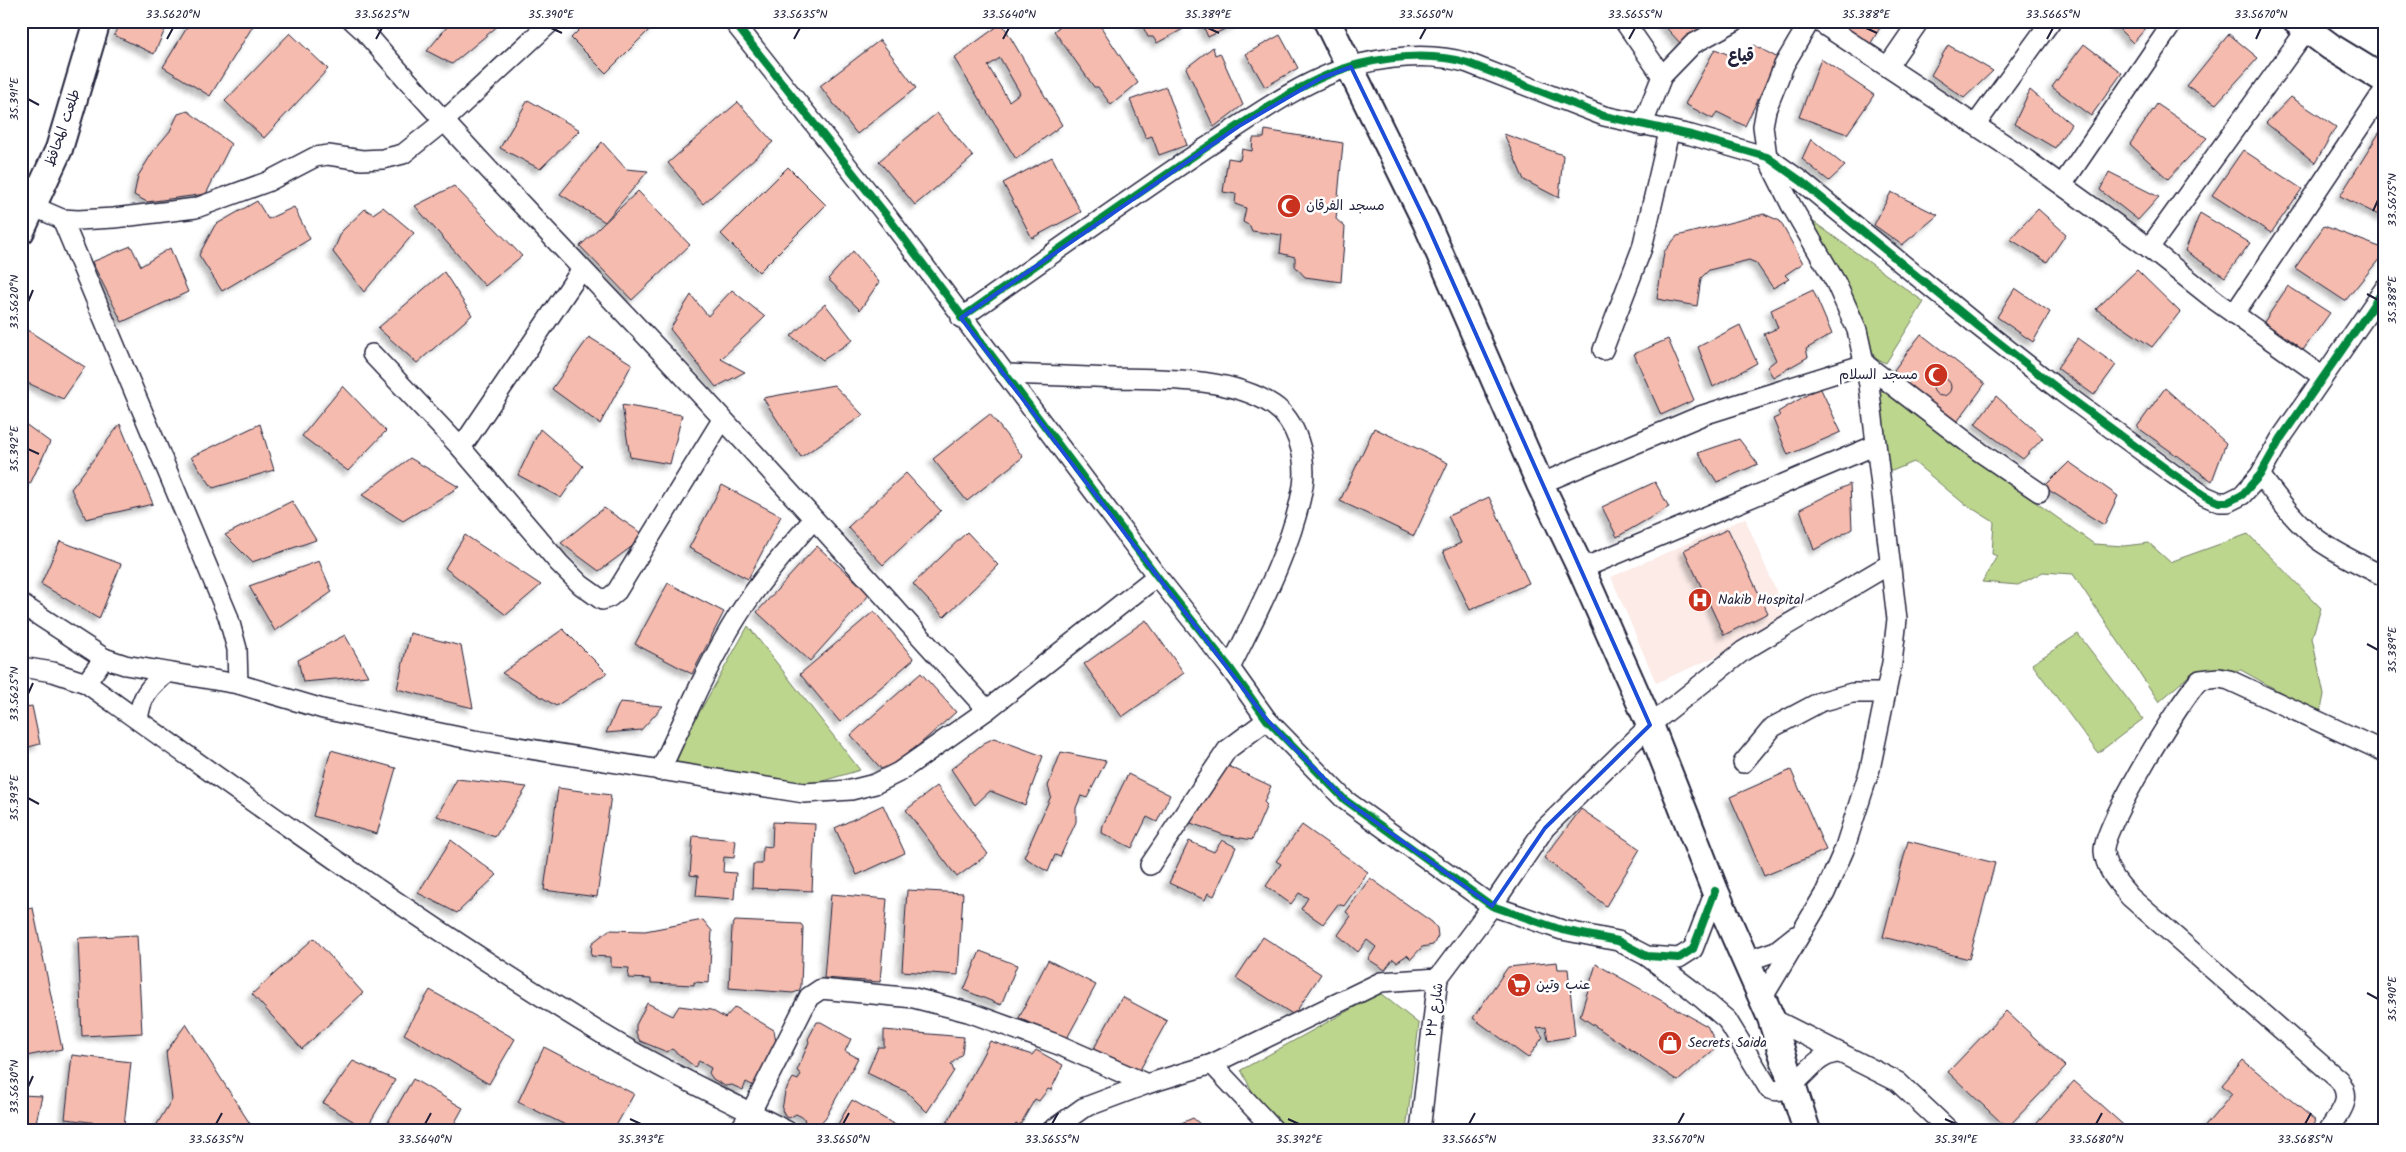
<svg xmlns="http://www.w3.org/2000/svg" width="2406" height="1152" font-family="Kalam,'Playpen Sans Arabic',sans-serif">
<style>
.built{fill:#fcebe7}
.green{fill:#bdd68d;stroke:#707c64}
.building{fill:#f5bbae;stroke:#22223b;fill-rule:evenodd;filter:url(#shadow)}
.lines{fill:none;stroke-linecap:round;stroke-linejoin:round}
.street-casing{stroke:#22223b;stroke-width:22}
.secondary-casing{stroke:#22223b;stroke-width:30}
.street{stroke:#fff;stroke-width:19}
.secondary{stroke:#fff;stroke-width:26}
.cycleway-casing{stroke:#fff;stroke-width:11}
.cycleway{stroke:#00873e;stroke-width:8}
.marked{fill:none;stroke:#1d4ed8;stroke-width:4;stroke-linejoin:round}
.ticks{fill:none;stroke:#22223b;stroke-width:2}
.labels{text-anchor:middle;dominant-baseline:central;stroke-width:5;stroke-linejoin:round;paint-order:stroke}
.street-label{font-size:14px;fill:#22223b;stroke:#fff}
.poi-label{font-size:14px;fill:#22223b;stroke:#fff;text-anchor:start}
.quarter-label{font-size:16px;font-weight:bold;fill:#22223b;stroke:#fff}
.neatline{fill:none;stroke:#22223b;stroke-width:2}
.ticks-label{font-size:12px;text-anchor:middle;fill:#22223b}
</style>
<defs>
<filter id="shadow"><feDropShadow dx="-4.5" dy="4.5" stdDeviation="2.5" flood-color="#0004"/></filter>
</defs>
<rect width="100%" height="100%" fill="#fff"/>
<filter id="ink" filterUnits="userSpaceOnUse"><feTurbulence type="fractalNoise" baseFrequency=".02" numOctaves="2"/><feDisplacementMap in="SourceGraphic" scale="10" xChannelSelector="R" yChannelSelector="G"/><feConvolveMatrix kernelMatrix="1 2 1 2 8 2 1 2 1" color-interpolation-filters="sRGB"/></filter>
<g filter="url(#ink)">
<path class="built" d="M1745,518L1790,624L1656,683L1611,577Z"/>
<g class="green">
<path d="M1811,220L1924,302L1886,363L1876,359Z"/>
<path d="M1889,389L2020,491L2094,544L2124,546L2149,543L2170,562L2248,534L2321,608L2312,638L2324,695L2320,714L2241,670L2192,673L2159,702L2073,574L2043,572L2018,585L1982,582L1997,556L1992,554L1994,522L1962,502L1914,462L1892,471L1885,468L1878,394L1883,390Z"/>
<path d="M748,626L860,770L806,786L667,770Z"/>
<path d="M2078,634L2143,719L2098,753L2032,664Z"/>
<path d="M1380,993L1419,1024L1406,1131H1291L1261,1108L1241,1070Z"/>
</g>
<g class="building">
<path d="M121,21H169L154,54L114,35Z"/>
<path d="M191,21H256L210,96L163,67Z"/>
<path d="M452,21H494L499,25L452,64L427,51Z"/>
<path d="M588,21H658L606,73L571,38Z"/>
<path d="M1067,21H1097L1138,83L1111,105L1098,87H1094L1054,31Z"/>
<path d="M1140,21H1183L1185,28L1157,43L1153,37H1148Z"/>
<path d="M1201,21H1242L1208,37Z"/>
<path d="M1663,21H1718L1680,43L1662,23Z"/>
<path d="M1832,21H1884L1868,48Z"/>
<path d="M2111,21H2152L2133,43Z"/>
<path d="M1002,23L1062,125L1016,159L954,58ZM1000,58L1020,93L1009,101L988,66Z"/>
<path d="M290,33L328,69L264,138L225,101Z"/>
<path d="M2229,34L2258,58L2216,104L2187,86Z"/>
<path d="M1280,35L1298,68L1265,87L1246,54Z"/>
<path d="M880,40L916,88L857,134L820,86Z"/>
<path d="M2084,44L2122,73L2091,116L2052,87Z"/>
<path d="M1754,45L1778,58L1745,126L1717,112L1713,119L1685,104L1715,49L1744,61Z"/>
<path d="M1948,45L1993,71L1964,98L1931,75Z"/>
<path d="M1213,47L1215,55L1220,53L1243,105L1214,127L1186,68Z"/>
<path d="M1821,59L1874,95L1847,134L1799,117Z"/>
<path d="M1166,87L1187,145L1159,155L1152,136L1146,138L1130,100Z"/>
<path d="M2030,90L2071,124L2055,148L2014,124Z"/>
<path d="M2291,97L2336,127L2315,163L2266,123Z"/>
<path d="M528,100L580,130L540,169L500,148Z"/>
<path d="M738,102L773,142L703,204L668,163Z"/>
<path d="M2157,104L2207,138L2168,179L2130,144Z"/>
<path d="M188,111L231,144L206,194L147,202L134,195L138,176L154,150L170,131L178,114Z"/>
<path d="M937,113L973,157L915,205L879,161Z"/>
<path d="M1265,130L1343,143L1336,219L1345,227L1341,282L1305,277L1295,266V257L1280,253L1282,235L1252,231L1250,226L1243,222L1246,208L1235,204L1236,194L1223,192L1228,158L1240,160L1242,149L1252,151L1253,138H1264Z"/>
<path d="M2381,130L2385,133V218L2340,196Z"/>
<path d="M1504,134L1563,155L1559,198L1524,180Z"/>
<path d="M1811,139L1845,166L1829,181L1802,159Z"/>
<path d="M602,142L626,169L648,171L605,222L560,194Z"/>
<path d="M2243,150L2302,189L2271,233L2212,195Z"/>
<path d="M1052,157L1081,212L1032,238L1003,183Z"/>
<path d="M788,167L826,205L759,272L721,234Z"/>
<path d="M2109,172L2159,197L2138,220L2100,190Z"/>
<path d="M454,186L522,256L485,286L415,206Z"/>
<path d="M638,191L690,245L632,300L580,246Z"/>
<path d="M1891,192L1938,215L1902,245L1874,225Z"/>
<path d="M257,201L268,219L294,207L310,239L222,291L199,255L215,225Z"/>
<path d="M383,207L414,233L364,292L333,252L342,231L365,209L373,214Z"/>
<path d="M2038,209L2066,234L2047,262L2010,239Z"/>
<path d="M2200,213L2250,243L2225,277L2185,251Z"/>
<path d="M1764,214L1780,221L1803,263L1785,275L1789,279L1773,288L1756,263L1749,260L1709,270L1701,278L1697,306L1657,299L1664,252L1677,236Z"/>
<path d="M2324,226L2385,249V252L2345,301L2295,268Z"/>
<path d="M131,246L141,266L170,248L188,292L122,322L92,262Z"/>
<path d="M853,251L879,282L860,310L828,279Z"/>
<path d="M2137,270L2180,312L2152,347L2096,309Z"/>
<path d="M444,272L472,315L417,363L378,328Z"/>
<path d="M2288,286L2330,313L2303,350L2264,322Z"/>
<path d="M2015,288L2050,312L2033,342L1997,317Z"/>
<path d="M732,290L765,317L721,359L745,372L716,387L670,329L691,295L708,316Z"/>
<path d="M1813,290L1832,334L1806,349L1808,357L1773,377L1767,367L1776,360L1764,334L1778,328L1771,310Z"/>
<path d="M825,304L853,340L823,360L791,336Z"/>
<path d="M1740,325L1757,363L1713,387L1698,347Z"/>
<path d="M21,326L85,367L63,399L21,380Z"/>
<path d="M1921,334L1985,384L1957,422L1914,390L1894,370Z"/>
<path d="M589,337L632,364L600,424L552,389Z"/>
<path d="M2078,338L2116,365L2094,395L2057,368Z"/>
<path d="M1668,339L1694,400L1661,415L1634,354Z"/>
<circle cx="1942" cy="387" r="9"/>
<path d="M834,385L863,415L801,457L763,398Z"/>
<path d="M343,386L386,431L348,471L302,436Z"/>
<path d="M1820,387L1841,432L1788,455L1773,419L1780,416L1778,412Z"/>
<path d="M2165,388L2226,443L2212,481L2137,427Z"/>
<path d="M1996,396L2043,438L2023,459L1975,424Z"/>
<path d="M622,405L682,415L670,464L630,457Z"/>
<path d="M990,414L1023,457L967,501L933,459Z"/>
<path d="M21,421L50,442L30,484L21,479Z"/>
<path d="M120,424L153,504L86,519L71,489Z"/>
<path d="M260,424L274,470L213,488L191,457Z"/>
<path d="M1374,428L1448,463L1414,536L1340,501Z"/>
<path d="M540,429L583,466L561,498L518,475Z"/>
<path d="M1739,439L1758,464L1717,482L1698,453Z"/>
<path d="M410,458L459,487L403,521L362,495Z"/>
<path d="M2069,462L2118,496L2104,525L2044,487Z"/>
<path d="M906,473L941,511L883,565L848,527Z"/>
<path d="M1655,482L1669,507L1617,537L1602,507Z"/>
<path d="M1850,484L1852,529L1814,550L1800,509Z"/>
<path d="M722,485L781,516L748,579L689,548Z"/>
<path d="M1489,497L1529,583L1470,610L1443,551L1461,543L1448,516Z"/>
<path d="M292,501L316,540L252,562L225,535Z"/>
<path d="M604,508L646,536L599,571L561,543Z"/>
<path d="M1728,529L1768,613L1724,635L1684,550Z"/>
<path d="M967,532L998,565L944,617L913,584Z"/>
<path d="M465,535L541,585L506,615L445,568Z"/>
<path d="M60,541L121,564L99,619L41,584Z"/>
<path d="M817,546L870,594L810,661L757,612Z"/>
<path d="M319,561L332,592L275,631L249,586Z"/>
<path d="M668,583L724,612L692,674L635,644Z"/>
<path d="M874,611L914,659L840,722L800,674Z"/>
<path d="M1146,620L1184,673L1122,717L1084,664Z"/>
<path d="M563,629L607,673L556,706L502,673Z"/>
<path d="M410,633L461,646L473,708L397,689Z"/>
<path d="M345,635L368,676L303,682L298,660Z"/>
<path d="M921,673L956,712L886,774L851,735Z"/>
<path d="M620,702L663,706L641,730L606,733Z"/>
<path d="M32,706L40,744L21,749V708Z"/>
<path d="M994,738L1043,756L1025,805L990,791L975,805L951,769L984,743Z"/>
<path d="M331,750L396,768L377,834L313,816Z"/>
<path d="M1061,752L1106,761L1087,798L1081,796L1076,808V822L1060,857L1055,855L1048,872L1024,857L1051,796L1048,786Z"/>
<path d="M1224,764L1271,786L1264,802L1267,805L1252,840L1224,835L1188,822Z"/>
<path d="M1791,770L1826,850L1764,876L1730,797Z"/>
<path d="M1128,774L1170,795L1157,822L1147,817L1132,848L1102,833L1103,825Z"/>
<path d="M457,779L527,787L495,837L437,816Z"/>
<path d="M937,786L988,854L957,877L906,810Z"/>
<path d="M558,788L611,795L597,897L544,890Z"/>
<path d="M883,805L905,853L857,875L835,828Z"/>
<path d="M1581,809L1640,849L1606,906L1544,858Z"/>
<path d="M773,822L815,824L812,891L752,888L753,864H762L763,846L772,847Z"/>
<path d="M1302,825L1368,872L1344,906L1338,904L1323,924L1301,909L1308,898L1299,893L1291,904L1266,886L1281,864L1276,861Z"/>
<path d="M693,836L736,840L734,858L724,857L723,872L736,873L734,899L696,896L698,876L690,875Z"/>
<path d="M451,840L497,875L457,913L418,893Z"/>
<path d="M1222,840L1236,847L1214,896L1208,893L1205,900L1169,883L1189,841L1214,852Z"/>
<path d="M1908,841L1995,863L1969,959L1883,937Z"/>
<path d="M1370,878L1432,922L1437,928L1438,936L1433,945L1422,947L1411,959L1407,955L1397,962L1393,959L1385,970L1368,959L1376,947L1367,940L1358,952L1338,935L1351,916L1346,912Z"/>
<path d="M907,890L963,893L958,975L902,971Z"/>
<path d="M831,894L887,899L880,982L824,978Z"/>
<path d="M33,908L62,1049L21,1057V910Z"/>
<path d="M703,920L712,931L709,983L694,982V985L651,983V979L628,978L629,968L611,967V957L591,956L592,943L609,930L645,931Z"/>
<path d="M735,921L801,924L803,927L801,986L799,991L793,993L729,988L732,927Z"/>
<path d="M137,935L142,1033L82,1036L78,938Z"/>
<path d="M1263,937L1321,974L1294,1015L1236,978Z"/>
<path d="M314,938L363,993L302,1049L252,994Z"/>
<path d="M980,951L1017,965L1001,1005L964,990Z"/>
<path d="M1048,960L1096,985L1066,1040L1019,1018Z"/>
<path d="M1557,962L1558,969H1568L1575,1036L1548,1041L1546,1027L1537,1028L1543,1037L1528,1058L1473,1018L1508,967Z"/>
<path d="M1596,964L1707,1026L1718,1046L1678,1081L1580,1016Z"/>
<path d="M430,990L515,1039L489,1084L404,1034Z"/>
<path d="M1122,997L1167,1021L1136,1077L1092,1052Z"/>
<path d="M647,1003L673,1016L679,1006L711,1010L725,1018L735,1007L774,1030L776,1042L754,1086L746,1082L743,1090L732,1085L725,1086L713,1079L709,1073L711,1068L699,1061L695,1067L672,1049L667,1052L640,1041L636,1033V1025Z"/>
<path d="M2006,1011L2066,1067L2007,1128L1948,1072Z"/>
<path d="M817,1022H821L851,1039L845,1051L858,1058L826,1117L816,1128L811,1129L806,1128L804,1118L796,1114L789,1118L785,1116L782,1110L785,1092L793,1078L798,1080L801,1074L797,1071L809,1042L808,1039Z"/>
<path d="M186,1024L254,1130L252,1131H153L172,1099L166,1052Z"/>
<path d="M884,1030L964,1037L962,1054L951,1064L954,1071L927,1112L907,1092L867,1073L878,1047H884Z"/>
<path d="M990,1041L1032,1055L1036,1050L1063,1065L1051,1090L1048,1089L1039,1101L1035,1099L1020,1125L1016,1124L1012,1131H962L947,1123Z"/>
<path d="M544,1047L634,1094L613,1131H578L518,1102Z"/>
<path d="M72,1055L131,1062L124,1126L65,1119Z"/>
<path d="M2243,1060L2316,1121L2309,1131L2202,1130L2232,1094L2222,1085Z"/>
<path d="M353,1061L395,1080L366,1129L323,1103Z"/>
<path d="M413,1079L463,1108L450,1131L384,1129Z"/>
<path d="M2074,1081L2130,1131H2029Z"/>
<path d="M21,1095L42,1096L34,1131H21Z"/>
<path d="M852,1100L899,1127L897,1131H834Z"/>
<path d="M1193,1118L1208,1131H1163Z"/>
</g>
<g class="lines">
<g class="street-casing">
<g id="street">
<path d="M353,21L365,32C465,148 572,257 676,368C781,481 883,596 987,710"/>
<path d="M733,21L887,216L1157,576L1230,668L1267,720L1345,800L1492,906L1562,930L1618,941L1647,956L1679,958L1693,949L1715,891"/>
<path d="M1624,21L1662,76"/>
<path d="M1818,21L2013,150L2149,248L2216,301L2323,377"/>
<path d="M1888,66L1919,21"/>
<path d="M1976,124L2051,21"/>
<path d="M1642,126L1662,76L1693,44L1735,21"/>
<path d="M2062,185L2174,21"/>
<path d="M32,206L62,219L78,220L114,218L196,208L267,182L315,157L328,155L362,160L383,159L403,154L443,122L552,21"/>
<path d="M62,219L228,616L237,649L238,684"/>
<path d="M2149,248L2307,29"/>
<path d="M2234,314L2385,89"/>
<path d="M961,318C1042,261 1122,204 1204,149C1250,119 1306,77 1360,64C1395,56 1434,53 1468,63L1604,116L1691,135L1767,157L1801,181L1978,326L2062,392L2173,474L2205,496L2219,502H2228L2242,495L2260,475L2281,438L2385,288"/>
<path d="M1603,350L1642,248L1669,132"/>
<path d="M372,354L461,448L559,563L581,585L602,600L610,597L617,591L722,420"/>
<path d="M1005,374C1042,375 1078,376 1115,378C1164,379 1231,377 1273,405C1297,421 1307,458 1303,486C1293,546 1257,613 1230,668"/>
<path d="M461,448L582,269"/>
<path d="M2260,475C2277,497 2294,521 2317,539C2337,554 2362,565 2385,577"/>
<path d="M1540,484L1703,415L1865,364L1980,452L2039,492"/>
<path d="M1581,569L1876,445"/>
<path d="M21,604L104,658"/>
<path d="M21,667L53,672L86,683C258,806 428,929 609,1038C665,1072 728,1100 787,1131"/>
<path d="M86,683L104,658L125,665L238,684L323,709L474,740L804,793L851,790L875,784L899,772L987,710L1157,576"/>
<path d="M138,720C141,697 148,687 167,673"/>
<path d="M1743,763L1773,727L1820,702L1852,693H1886"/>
<path d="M660,771C684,720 707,665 737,617C759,582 786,551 813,520"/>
<path d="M1150,865L1227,750L1267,720"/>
<path d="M1648,957L1692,990L1727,1020L1769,1089C1798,1100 1808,1052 1841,1053"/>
<path d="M1747,961L1776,951L1795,936"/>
<path d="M1763,997L1825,893L1844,850L1870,769L1892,663L1897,619L1869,385L1857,330L1836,283L1791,205L1767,157L1763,126L1766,110L1784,65L1810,21"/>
<path d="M1771,1018L1898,1082L1950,1131"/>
<path d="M1212,1064L1275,1131"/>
<path d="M739,1131L751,1112L809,997L821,989L914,998L968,1012L1059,1045L1147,1084"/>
<path d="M1051,1131L1083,1108L1147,1084L1212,1064L1381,982L1438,978"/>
<path d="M1420,1131L1438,978L1492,906L1545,828L1650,725L1743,651L1890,564"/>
<path d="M2328,1131C2340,1113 2354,1099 2339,1080L2130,897C2119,884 2105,869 2104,851C2102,829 2181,697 2200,680L2219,678L2229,680L2385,752"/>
</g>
</g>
<g class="secondary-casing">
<g id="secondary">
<path d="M1327,21L1426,222L1540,484L1581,569L1650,725L1715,891L1771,1018L1807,1131"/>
<path d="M2296,21L2331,47L2385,80"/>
<path d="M21,231L59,149L97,21"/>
</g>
</g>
<use href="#street" class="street"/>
<use href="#secondary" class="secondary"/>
<g class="cycleway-casing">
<g id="cycleway">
<path d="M733,21L887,216L1157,576L1230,668L1267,720L1345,800L1492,906L1562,930L1618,941L1647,956L1679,958L1693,949L1715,891"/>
<path d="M961,318C1042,261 1122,204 1204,149C1250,119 1306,77 1360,64C1395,56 1434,53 1468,63L1604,116L1691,135L1767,157L1801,181L1978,326L2062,392L2173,474L2205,496L2219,502H2228L2242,495L2260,475L2281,438L2385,288"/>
</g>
</g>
<use href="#cycleway" class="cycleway"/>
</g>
</g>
<path class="marked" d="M1351,67L1426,222L1650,725L1545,828L1492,906L1345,800L1267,720L961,318L1239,126L1321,78Z"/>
<path class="ticks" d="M551,28L562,33M1208,28L1219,33M1866,28L1877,33M167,39L173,28M376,39L382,28M794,39L800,28M1003,39L1009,28M1420,39L1426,28M1629,39L1635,28M2047,39L2053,28M2256,39L2261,28M28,99L39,105M2373,211L2378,200M2367,294L2378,300M28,302L33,290M28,449L39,454M2367,644L2378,650M28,694L33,683M28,798L39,804M2367,993L2378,999M28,1087L33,1076M630,1119L641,1124M1288,1119L1299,1124M1945,1119L1956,1124M216,1124L222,1113M425,1124L431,1113M843,1124L849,1113M1052,1124L1058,1113M1469,1124L1475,1113M1678,1124L1684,1113M2096,1124L2102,1113M2305,1124L2311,1113"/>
<defs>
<g id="mosque-disc" transform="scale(1.25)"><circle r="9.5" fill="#c8321e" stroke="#fff"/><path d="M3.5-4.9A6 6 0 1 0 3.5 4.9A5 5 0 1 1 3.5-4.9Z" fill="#fff"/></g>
<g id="hospital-disc" transform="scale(1.25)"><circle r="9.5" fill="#c8321e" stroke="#fff"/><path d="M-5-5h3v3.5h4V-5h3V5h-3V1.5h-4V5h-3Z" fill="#fff"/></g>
<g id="supermarket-disc" transform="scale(1.25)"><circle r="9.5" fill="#c8321e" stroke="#fff"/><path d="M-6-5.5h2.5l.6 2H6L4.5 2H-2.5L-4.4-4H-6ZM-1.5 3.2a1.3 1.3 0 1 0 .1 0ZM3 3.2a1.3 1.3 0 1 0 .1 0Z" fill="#fff"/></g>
<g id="shop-disc" transform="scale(1.25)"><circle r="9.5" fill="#c8321e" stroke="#fff"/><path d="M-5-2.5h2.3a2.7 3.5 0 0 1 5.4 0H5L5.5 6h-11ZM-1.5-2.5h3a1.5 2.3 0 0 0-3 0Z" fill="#fff"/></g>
</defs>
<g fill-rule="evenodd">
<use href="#mosque-disc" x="1289" y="206"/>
<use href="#mosque-disc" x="1936" y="375"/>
<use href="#hospital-disc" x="1700" y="600"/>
<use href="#supermarket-disc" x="1519" y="985"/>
<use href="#shop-disc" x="1670" y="1043"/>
</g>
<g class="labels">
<g class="street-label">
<text transform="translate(63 128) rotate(-71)">طلعت المحافظ</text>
<text transform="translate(1435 1010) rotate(-82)">شارع ٣٣</text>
</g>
<g class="poi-label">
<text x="1306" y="206">مسجد الفرقان</text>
<text x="1918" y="375" text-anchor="end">مسجد السلام</text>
<text x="1718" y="600">Nakib Hospital</text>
<text x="1536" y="985">عنب وتين</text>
<text x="1688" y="1043">Secrets Saida</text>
</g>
<g class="quarter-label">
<text x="1741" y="56">قياع</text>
</g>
</g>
<rect width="2406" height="1152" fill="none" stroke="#fff" stroke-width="55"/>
<rect x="28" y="28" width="2350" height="1096" class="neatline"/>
<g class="ticks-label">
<text x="173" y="18">33.5620°N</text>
<text x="382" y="18">33.5625°N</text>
<text x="551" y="18">35.390°E</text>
<text x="800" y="18">33.5635°N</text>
<text x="1009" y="18">33.5640°N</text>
<text x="1208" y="18">35.389°E</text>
<text x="1426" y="18">33.5650°N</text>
<text x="1635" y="18">33.5655°N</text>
<text x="1866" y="18">35.388°E</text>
<text x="2053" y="18">33.5665°N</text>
<text x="2261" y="18">33.5670°N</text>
<text transform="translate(14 99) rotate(-90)" y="4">35.391°E</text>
<text transform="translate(2392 200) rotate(-90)" y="4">33.5675°N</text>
<text transform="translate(2392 300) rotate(-90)" y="4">35.388°E</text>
<text transform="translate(14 302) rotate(-90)" y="4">33.5620°N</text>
<text transform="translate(14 449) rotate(-90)" y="4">35.392°E</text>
<text transform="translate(2392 650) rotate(-90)" y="4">35.389°E</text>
<text transform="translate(14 694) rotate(-90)" y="4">33.5625°N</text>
<text transform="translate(14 798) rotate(-90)" y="4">35.393°E</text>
<text transform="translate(2392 999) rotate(-90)" y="4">35.390°E</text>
<text transform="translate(14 1087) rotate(-90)" y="4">33.5630°N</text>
<text x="216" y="1143">33.5635°N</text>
<text x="425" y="1143">33.5640°N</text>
<text x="641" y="1143">35.393°E</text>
<text x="843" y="1143">33.5650°N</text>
<text x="1052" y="1143">33.5655°N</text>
<text x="1299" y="1143">35.392°E</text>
<text x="1469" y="1143">33.5665°N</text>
<text x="1678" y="1143">33.5670°N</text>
<text x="1956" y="1143">35.391°E</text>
<text x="2096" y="1143">33.5680°N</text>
<text x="2305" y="1143">33.5685°N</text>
</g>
</svg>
